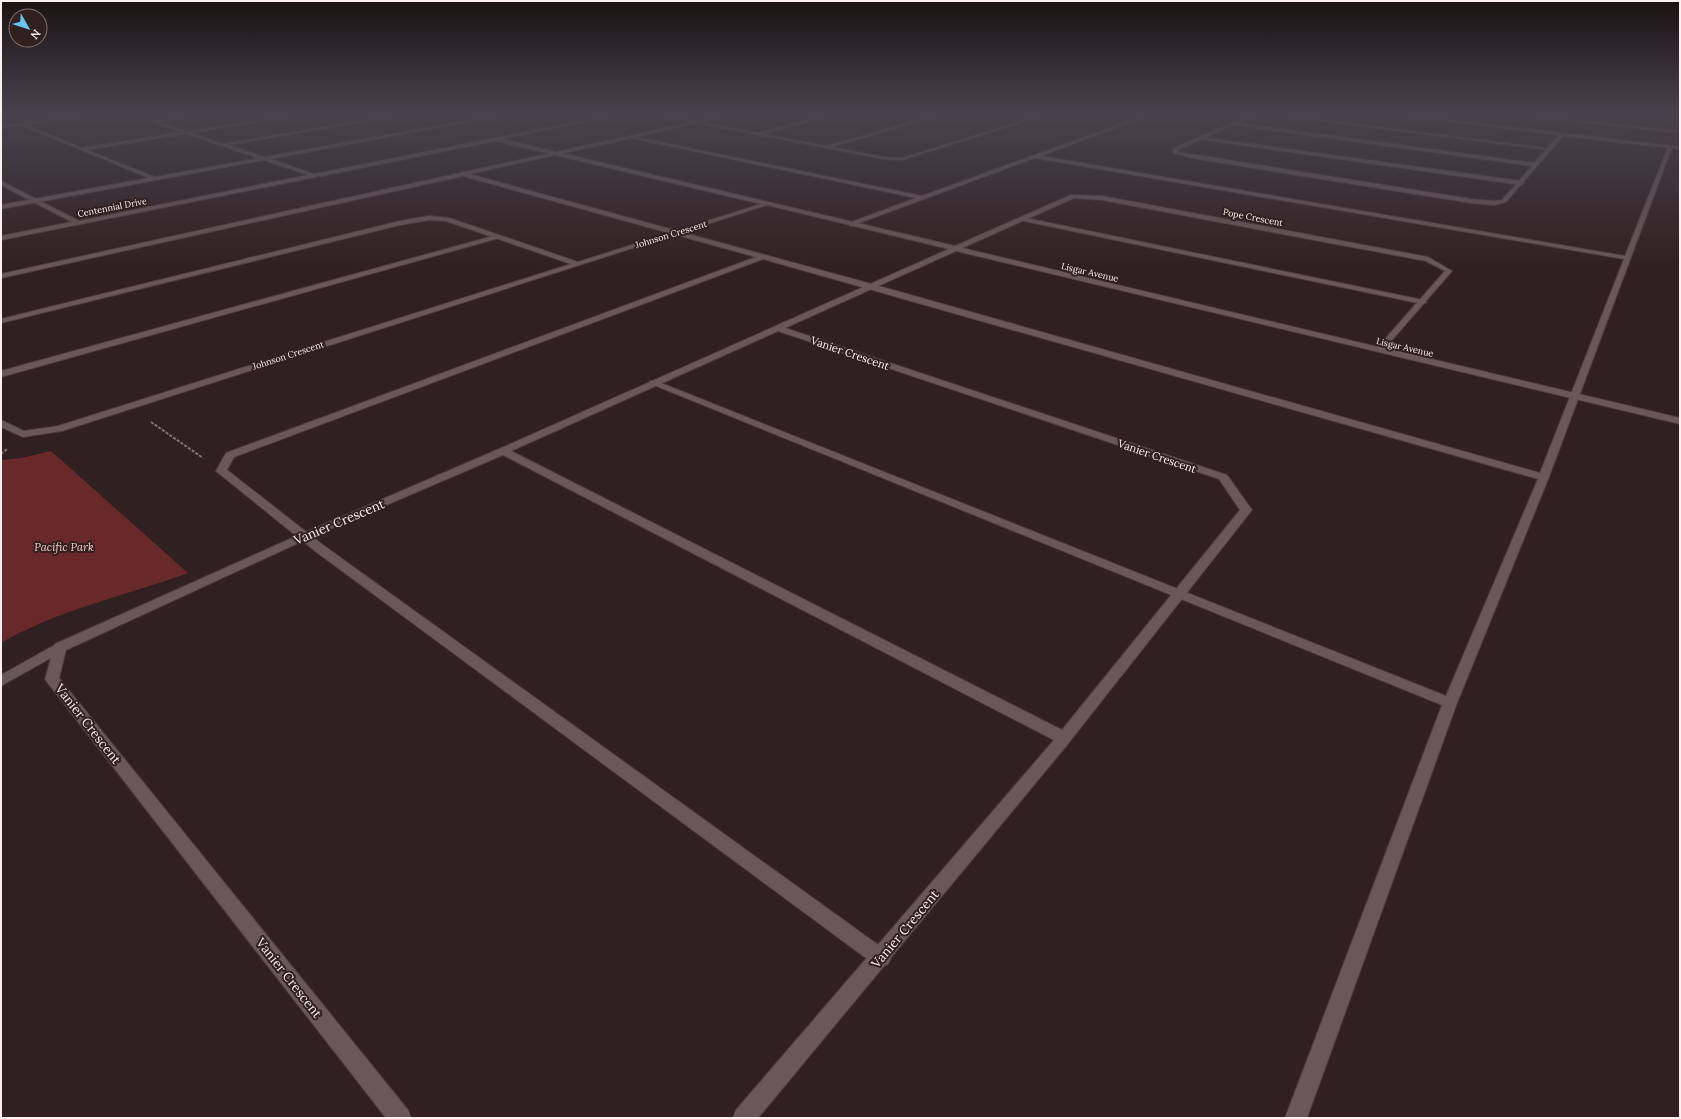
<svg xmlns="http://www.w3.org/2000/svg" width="1681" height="1119" font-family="Lora,serif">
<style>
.green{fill:#69282a}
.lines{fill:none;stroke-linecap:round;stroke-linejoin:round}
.service-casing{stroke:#4a3c3c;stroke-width:2}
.minor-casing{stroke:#4a3c3c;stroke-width:2}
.path{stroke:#867777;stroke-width:2;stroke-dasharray:3 1.5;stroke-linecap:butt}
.service{fill:#6a5757;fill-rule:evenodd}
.minor{fill:#6a5757;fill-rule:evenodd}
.labels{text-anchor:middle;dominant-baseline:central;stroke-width:4;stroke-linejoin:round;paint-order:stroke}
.far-street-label{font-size:9px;fill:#fbefef;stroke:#302020}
.street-label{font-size:11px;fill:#fbefef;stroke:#302020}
.park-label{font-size:11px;font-style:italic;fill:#fdc8c6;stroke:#302020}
.near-street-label{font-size:13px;fill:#fbefef;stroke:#302020}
</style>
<rect width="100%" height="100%" fill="#302020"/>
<path class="green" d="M51,451L188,573C126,596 59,609 1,643V460L21,458Z"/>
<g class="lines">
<g class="service-casing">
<g id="service">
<path d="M91,113H102L26,125L82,148L302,113H312L87,150L155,177L508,113H517L1,209V205L149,178L21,125L1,128V126Z"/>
<path d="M733,113H741L636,137L922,196L1150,113H1156L1041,156L1625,256L1668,147H1672L1549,477L1457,703L1307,1118H1285L1442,705L649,383L650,381H656L1446,696L1538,479L763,259L234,457L227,470L323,545L888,952L891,958L888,964L881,967L874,964L315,551L216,471L226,453L756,257L463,176L1,278V274ZM632,138L916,198L849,223L848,224L851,226L1035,158L1624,259L1540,473L886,288L469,174Z"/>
<path d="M942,113H949L828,148L824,147Z"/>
<path d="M1259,113H1271L1552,149L1550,150Z"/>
<path d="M1506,113L1680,131V133L1508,114Z"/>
<path d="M1201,137L1521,181L1524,183L1521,185L1199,139Z"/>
<path d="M1021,217L1423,300L1427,302L1423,304L1019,220L1018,219Z"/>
<path d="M497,235L500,237L499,238L1,377V371Z"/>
<path d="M60,642L65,644L67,647L65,650L1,686V675Z"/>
</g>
</g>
<g class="minor-casing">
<g id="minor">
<path d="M198,113H207L159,122L223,144L406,113H415L229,145L314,174L621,113H629L502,139L955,246L1071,195L1102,196L1428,257L1452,271L1385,348L1680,418V424L956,251L785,328L1227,475L1252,510L1067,745L758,1118H733L736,1110L1054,740L503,455L307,539L66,650L59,678L408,1110L411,1118H386L47,682L45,679L55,644L299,535L499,449L949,249L767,205L62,431L23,437L1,427V420L24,431L58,426L571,264L446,221L429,220L400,225L1,323V319L400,221L429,216L449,218L578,262L761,204L496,141L1,240V236L72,222L1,185V181L79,221L308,175L152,122ZM1074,198L1102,200L1426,261L1445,271L1378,347L962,248ZM778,331L1219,479L1240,510L1062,730L511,451Z"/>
<path d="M646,113H654L758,133L835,113H842L763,134L883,157L902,158L1047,113H1053L902,160L883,159Z"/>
<path d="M1255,113H1260L1238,123L1534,163L1559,135L1379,113H1392L1680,147V149L1563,136L1506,202L1494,205L1471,203L1197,159L1173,153L1174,148ZM1233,125L1532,166L1502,200L1494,201L1471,199L1178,152V150Z"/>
</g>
</g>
<g class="path">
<path d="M151,422L203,458"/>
<path d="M1,454L7,449"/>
</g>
<use href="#service" class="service"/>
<use href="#minor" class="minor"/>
</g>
<linearGradient id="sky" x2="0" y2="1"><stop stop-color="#1a1212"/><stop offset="0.42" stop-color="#48424e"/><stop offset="1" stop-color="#48424e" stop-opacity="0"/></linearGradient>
<rect width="1681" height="270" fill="url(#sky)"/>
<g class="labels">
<g class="far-street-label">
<text transform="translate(112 207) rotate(-11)">Centennial Drive</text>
<text transform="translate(1253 217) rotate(11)">Pope Crescent</text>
<text transform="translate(671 234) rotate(-17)">Johnson Crescent</text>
<text transform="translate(1090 272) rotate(13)">Lisgar Avenue</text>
<text transform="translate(1405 347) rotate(13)">Lisgar Avenue</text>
<text transform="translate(288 355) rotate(-18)">Johnson Crescent</text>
</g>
<g class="street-label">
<text transform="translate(850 353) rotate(19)">Vanier Crescent</text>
<text transform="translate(1157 456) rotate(19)">Vanier Crescent</text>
</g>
<g class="park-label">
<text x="64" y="547">Pacific Park</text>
</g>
<g class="near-street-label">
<text transform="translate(339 522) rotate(-23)">Vanier Crescent</text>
<text transform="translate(88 724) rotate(52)">Vanier Crescent</text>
<text transform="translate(905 929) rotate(-50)">Vanier Crescent</text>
<text transform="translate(289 978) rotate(52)">Vanier Crescent</text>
</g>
</g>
<rect width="1681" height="1119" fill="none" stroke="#fbefef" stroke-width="4"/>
<g transform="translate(28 28) rotate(129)"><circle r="19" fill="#302020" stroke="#817373"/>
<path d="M0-3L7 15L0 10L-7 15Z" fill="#68c4f0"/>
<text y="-6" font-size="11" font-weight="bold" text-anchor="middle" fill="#fbefef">N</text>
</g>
</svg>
